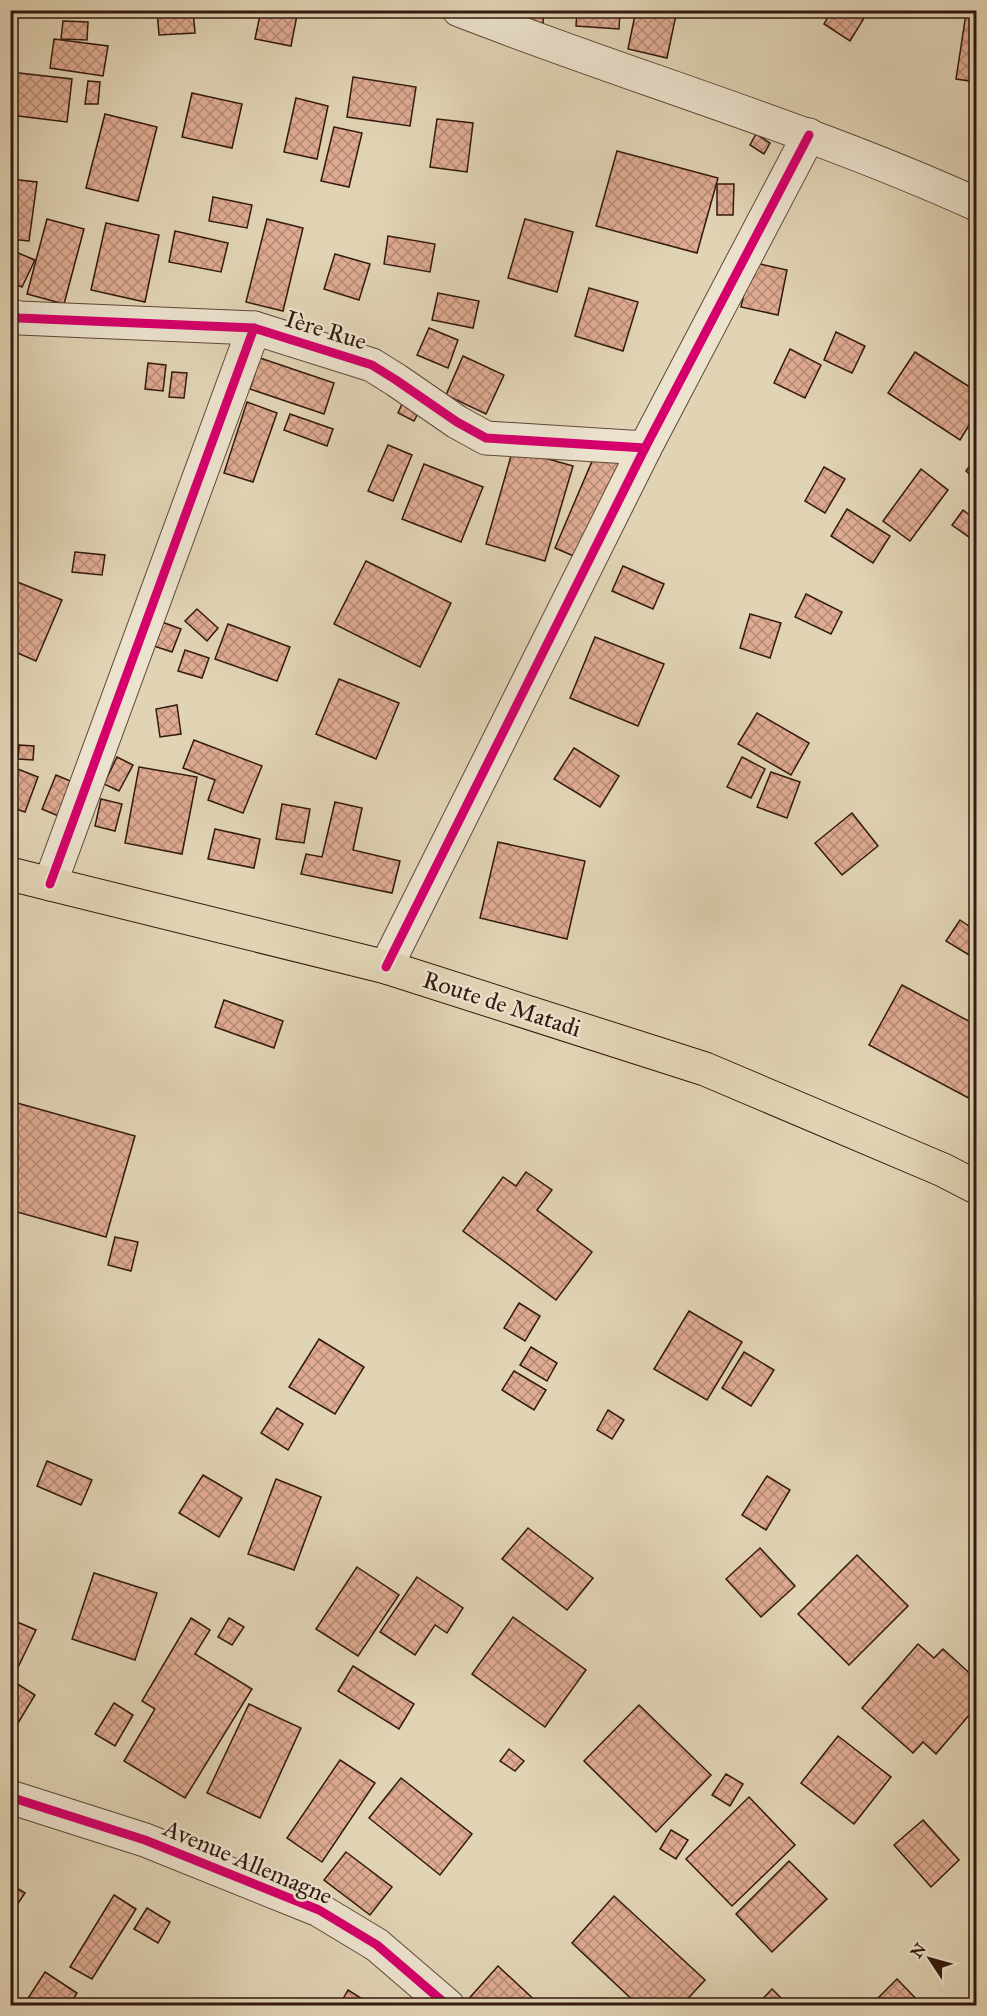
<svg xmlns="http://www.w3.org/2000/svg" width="987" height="2016" font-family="'IM FELL Great Primer',serif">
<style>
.building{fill:url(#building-cross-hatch);stroke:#33190e;stroke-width:1.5}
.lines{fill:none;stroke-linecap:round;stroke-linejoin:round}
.minor-casing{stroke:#5e4838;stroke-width:35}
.highway-casing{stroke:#33190e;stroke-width:35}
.minor{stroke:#ece3cf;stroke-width:33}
.highway{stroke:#e1d4b5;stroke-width:33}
.cycleway-casing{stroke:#ece3cf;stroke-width:13}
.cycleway{stroke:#d6006c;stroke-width:9}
.labels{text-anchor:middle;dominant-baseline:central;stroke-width:5;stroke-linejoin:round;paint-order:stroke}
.street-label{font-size:24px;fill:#33190e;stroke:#ece3cf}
</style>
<defs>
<pattern id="building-cross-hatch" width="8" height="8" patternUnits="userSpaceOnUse" patternTransform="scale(1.5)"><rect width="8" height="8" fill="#dfab92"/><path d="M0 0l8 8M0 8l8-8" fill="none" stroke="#b58a76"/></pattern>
</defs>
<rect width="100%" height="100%" fill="#e1d4b5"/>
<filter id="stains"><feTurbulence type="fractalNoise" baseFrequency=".00333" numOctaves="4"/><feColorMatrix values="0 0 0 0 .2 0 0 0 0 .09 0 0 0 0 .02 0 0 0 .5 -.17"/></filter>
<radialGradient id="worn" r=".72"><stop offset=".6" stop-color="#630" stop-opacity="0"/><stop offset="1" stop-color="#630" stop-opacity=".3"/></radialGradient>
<g class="building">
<path d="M157,10H193L195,33L159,35Z"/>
<path d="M261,10H298L291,46L255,39Z"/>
<path d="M484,10H544L543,23L484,19Z"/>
<path d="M577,10H620L619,29L576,26Z"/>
<path d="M636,10H677L667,58L628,49Z"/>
<path d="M832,10H869L850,41L824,24Z"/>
<path d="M966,14L976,16V82L956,79Z"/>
<path d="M63,21L88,22L87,40L61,39Z"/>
<path d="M54,39L108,46L103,76L50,68Z"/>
<path d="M10,72L72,79L67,122L10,115Z"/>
<path d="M353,77L416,87L410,126L347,117Z"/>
<path d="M88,81L100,82L98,104H85Z"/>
<path d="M192,93L242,104L232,148L182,137Z"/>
<path d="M296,98L328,106L317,159L284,152Z"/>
<path d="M105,114L157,127L138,201L86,188Z"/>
<path d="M437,119L473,123L467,172L430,167Z"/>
<path d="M334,127L362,133L349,187L321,181Z"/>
<path d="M756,134L770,143L764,154L750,145Z"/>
<path d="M617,151L718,178L697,253L596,226Z"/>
<path d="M10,179L37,182L29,241L10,239Z"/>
<path d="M717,184H734L733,215H717Z"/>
<path d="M213,197L252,205L247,228L209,221Z"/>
<path d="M47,219L84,229L64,304L27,294Z"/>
<path d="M267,219L303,228L283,311L246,302Z"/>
<path d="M525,219L573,232L557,292L508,278Z"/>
<path d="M106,223L159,235L145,302L91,290Z"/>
<path d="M175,231L228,243L221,272L169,262Z"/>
<path d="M388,236L435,244L430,272L384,264Z"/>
<path d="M11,250L35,260L22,287L10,282Z"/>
<path d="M335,254L370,264L359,300L324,289Z"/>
<path d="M751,262L787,270L778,315L741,307Z"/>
<path d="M589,288L638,302L623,351L575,336Z"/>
<path d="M438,293L479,301L473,328L432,320Z"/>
<path d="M429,328L458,340L448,368L417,355Z"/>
<path d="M836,332L865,346L852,373L824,360Z"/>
<path d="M790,349L821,365L805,398L774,383Z"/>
<path d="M915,352L976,391V414L960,440L888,393Z"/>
<path d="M463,356L504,375L486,414L446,395Z"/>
<path d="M260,358L334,383L324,414L250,389Z"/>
<path d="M148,363L166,365L163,391L145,389Z"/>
<path d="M172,372L187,373L184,398L169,397Z"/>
<path d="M406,395L423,404L414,421L398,413Z"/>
<path d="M247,402L277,413L253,482L224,473Z"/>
<path d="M290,414L333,429L327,446L284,430Z"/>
<path d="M388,445L412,455L393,501L368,491Z"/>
<path d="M513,449L573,466L545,561L486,544Z"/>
<path d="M596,452L625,463L583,560L555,548Z"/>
<path d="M976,458V480L966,471Z"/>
<path d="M424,464L483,487L461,542L402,519Z"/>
<path d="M824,467L845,479L825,513L805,501Z"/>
<path d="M921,469L948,490L910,541L883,521Z"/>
<path d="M847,509L890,536L873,563L831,536Z"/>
<path d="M963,510L976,520V542L952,525Z"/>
<path d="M75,552L105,555L102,575L72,572Z"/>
<path d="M366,561L451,603L420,667L334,624Z"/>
<path d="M623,566L664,584L653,609L612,591Z"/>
<path d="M10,579L62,600L36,661L13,651L10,657Z"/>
<path d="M806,594L842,612L831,634L795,617Z"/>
<path d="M197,609L218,628L207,641L185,621Z"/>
<path d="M750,614L781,623L770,658L740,648Z"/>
<path d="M151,618L181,629L172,652L142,642Z"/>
<path d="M228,624L290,647L277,681L215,659Z"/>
<path d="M595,637L664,664L638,726L570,698Z"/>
<path d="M185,650L209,658L202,678L178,671Z"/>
<path d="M339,679L399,703L376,759L316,734Z"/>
<path d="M177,705L181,734L160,737L156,709Z"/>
<path d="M757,713L809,743L791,775L738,744Z"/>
<path d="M194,740L262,766L243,813L208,800L215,780L183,768Z"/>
<path d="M19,745L34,746L33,760L18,759Z"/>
<path d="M574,748L619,776L600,807L554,779Z"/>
<path d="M117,757L133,765L119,791L104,784Z"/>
<path d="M742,757L765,769L751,798L727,787Z"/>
<path d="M10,766L38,777L25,812L10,807Z"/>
<path d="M139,767L197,777L182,854L125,843Z"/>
<path d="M771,772L800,782L787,818L757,807Z"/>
<path d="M56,775L82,786L68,820L42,809Z"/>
<path d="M101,799L122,804L115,831L95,826Z"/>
<path d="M335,802L362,808L353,850L400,861L392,893L301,874L306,854L322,857Z"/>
<path d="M282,804L310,809L304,843L276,839Z"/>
<path d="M852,813L878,846L842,875L815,843Z"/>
<path d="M215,829L260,839L254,868L208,859Z"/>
<path d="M498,842L585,861L567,939L480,918Z"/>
<path d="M960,920L976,931V943L969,955L946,941Z"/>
<path d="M902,985L976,1025V1102L869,1045Z"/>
<path d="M224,1000L283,1021L274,1048L215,1027Z"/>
<path d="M10,1101L135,1136L106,1237L10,1210Z"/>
<path d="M526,1172L552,1190L537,1210L592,1252L556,1300L463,1231L503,1177L516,1186Z"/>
<path d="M115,1237L138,1242L131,1271L108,1265Z"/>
<path d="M519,1303L540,1316L525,1341L504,1328Z"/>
<path d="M689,1311L742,1342L707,1400L654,1369Z"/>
<path d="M319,1339L364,1367L335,1414L289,1387Z"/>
<path d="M531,1347L557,1363L547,1381L520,1365Z"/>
<path d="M744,1352L774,1370L751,1406L722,1388Z"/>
<path d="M514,1371L546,1390L534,1410L502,1390Z"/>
<path d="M277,1408L303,1424L288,1450L261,1433Z"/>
<path d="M608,1410L624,1420L612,1439L597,1430Z"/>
<path d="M47,1461L92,1480L81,1505L37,1486Z"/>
<path d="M203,1475L242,1498L219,1537L179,1513Z"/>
<path d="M767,1476L790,1490L766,1530L742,1515Z"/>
<path d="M276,1479L321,1497L294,1570L248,1554Z"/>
<path d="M528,1528L593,1578L567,1610L502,1559Z"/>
<path d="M760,1548L795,1586L761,1617L726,1579Z"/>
<path d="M857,1555L908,1606L849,1665L798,1614Z"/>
<path d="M357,1567L399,1595L358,1656L316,1629Z"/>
<path d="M94,1573L157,1593L135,1660L72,1639Z"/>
<path d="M417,1577L463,1608L447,1633L435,1625L415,1655L380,1632Z"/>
<path d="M513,1617L586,1670L545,1727L472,1674Z"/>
<path d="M191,1618L210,1630L195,1654L252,1689L185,1798L124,1761L155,1709L142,1701Z"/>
<path d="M229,1618L244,1627L232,1645L218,1637Z"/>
<path d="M10,1619L36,1630L10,1684Z"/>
<path d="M918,1644L934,1658L943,1649L976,1679V1707L936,1754L923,1742L913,1753L862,1708Z"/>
<path d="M353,1666L414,1704L399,1729L338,1691Z"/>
<path d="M16,1683L35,1695L15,1728L10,1725V1692Z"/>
<path d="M114,1703L133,1715L115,1746L95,1734Z"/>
<path d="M249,1704L301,1728L260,1818L207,1793Z"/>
<path d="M639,1705L711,1775L656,1832L584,1761Z"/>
<path d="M838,1736L891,1777L854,1824L801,1783Z"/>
<path d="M509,1749L524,1761L515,1771L500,1761Z"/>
<path d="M340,1760L375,1783L322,1862L287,1838Z"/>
<path d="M726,1774L743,1784L730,1806L712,1795Z"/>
<path d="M401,1778L472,1834L440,1875L369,1818Z"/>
<path d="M749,1797L795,1845L732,1906L686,1859Z"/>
<path d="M923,1820L959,1860L931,1887L894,1845Z"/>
<path d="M671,1830L688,1840L676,1859L660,1849Z"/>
<path d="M346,1852L392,1887L370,1915L324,1880Z"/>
<path d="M789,1861L827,1899L772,1952L736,1914Z"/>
<path d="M10,1884L25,1893L10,1915Z"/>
<path d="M114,1895L136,1909L92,1979L70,1967Z"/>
<path d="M614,1896L705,1980L681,2006H639L572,1943Z"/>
<path d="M147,1908L170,1922L158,1943L134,1929Z"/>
<path d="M498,1966L541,2006H469L465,2003Z"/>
<path d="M45,1972L77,1993L69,2006H23Z"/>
<path d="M897,1979L923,2006H870Z"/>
<path d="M772,1989L789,2006H756Z"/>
<path d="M348,1990L364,2000L361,2006H339Z"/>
</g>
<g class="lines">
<g class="minor-casing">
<g id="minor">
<path d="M459,10C631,77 808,128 976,204"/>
<path d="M10,315L19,318L254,328L372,365L396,380L457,422L486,438L645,448"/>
<path d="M50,884L254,328"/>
<path d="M386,967L645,448L809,135"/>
<path d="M10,1797L145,1840L319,1910L377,1945L448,2006"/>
</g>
</g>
<g class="highway-casing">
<path id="highway" d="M10,874L386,967L705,1069L943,1170L976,1187"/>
</g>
<use href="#minor" class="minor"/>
<use href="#highway" class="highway"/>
<g class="cycleway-casing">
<g id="cycleway">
<path d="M10,315L19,318L254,328L372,365L396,380L457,422L486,438L645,448"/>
<path d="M50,884L254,328"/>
<path d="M386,967L645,448L809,135"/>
<path d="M10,1797L145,1840L319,1910L377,1945L448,2006"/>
</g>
</g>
<use href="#cycleway" class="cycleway"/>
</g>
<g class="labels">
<g class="street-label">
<text transform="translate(326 330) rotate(17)">Ière Rue</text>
<text transform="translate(502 1004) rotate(18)">Route de Matadi</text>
<text transform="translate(248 1862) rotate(23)">Avenue Allemagne</text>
</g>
</g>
<rect width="987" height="2016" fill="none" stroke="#e1d4b5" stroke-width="36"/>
<rect x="12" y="12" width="963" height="1992" fill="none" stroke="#33190e" stroke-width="3"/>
<rect x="18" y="18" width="951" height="1980" fill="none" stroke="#33190e" stroke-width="1.5"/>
<g transform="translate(930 1959) rotate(306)" stroke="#ece3cf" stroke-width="4.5" paint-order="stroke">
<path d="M0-4.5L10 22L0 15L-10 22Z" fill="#33190e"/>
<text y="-9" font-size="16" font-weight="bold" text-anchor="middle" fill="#33190e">N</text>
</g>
<rect width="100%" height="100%" filter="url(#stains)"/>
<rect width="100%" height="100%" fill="url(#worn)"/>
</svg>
